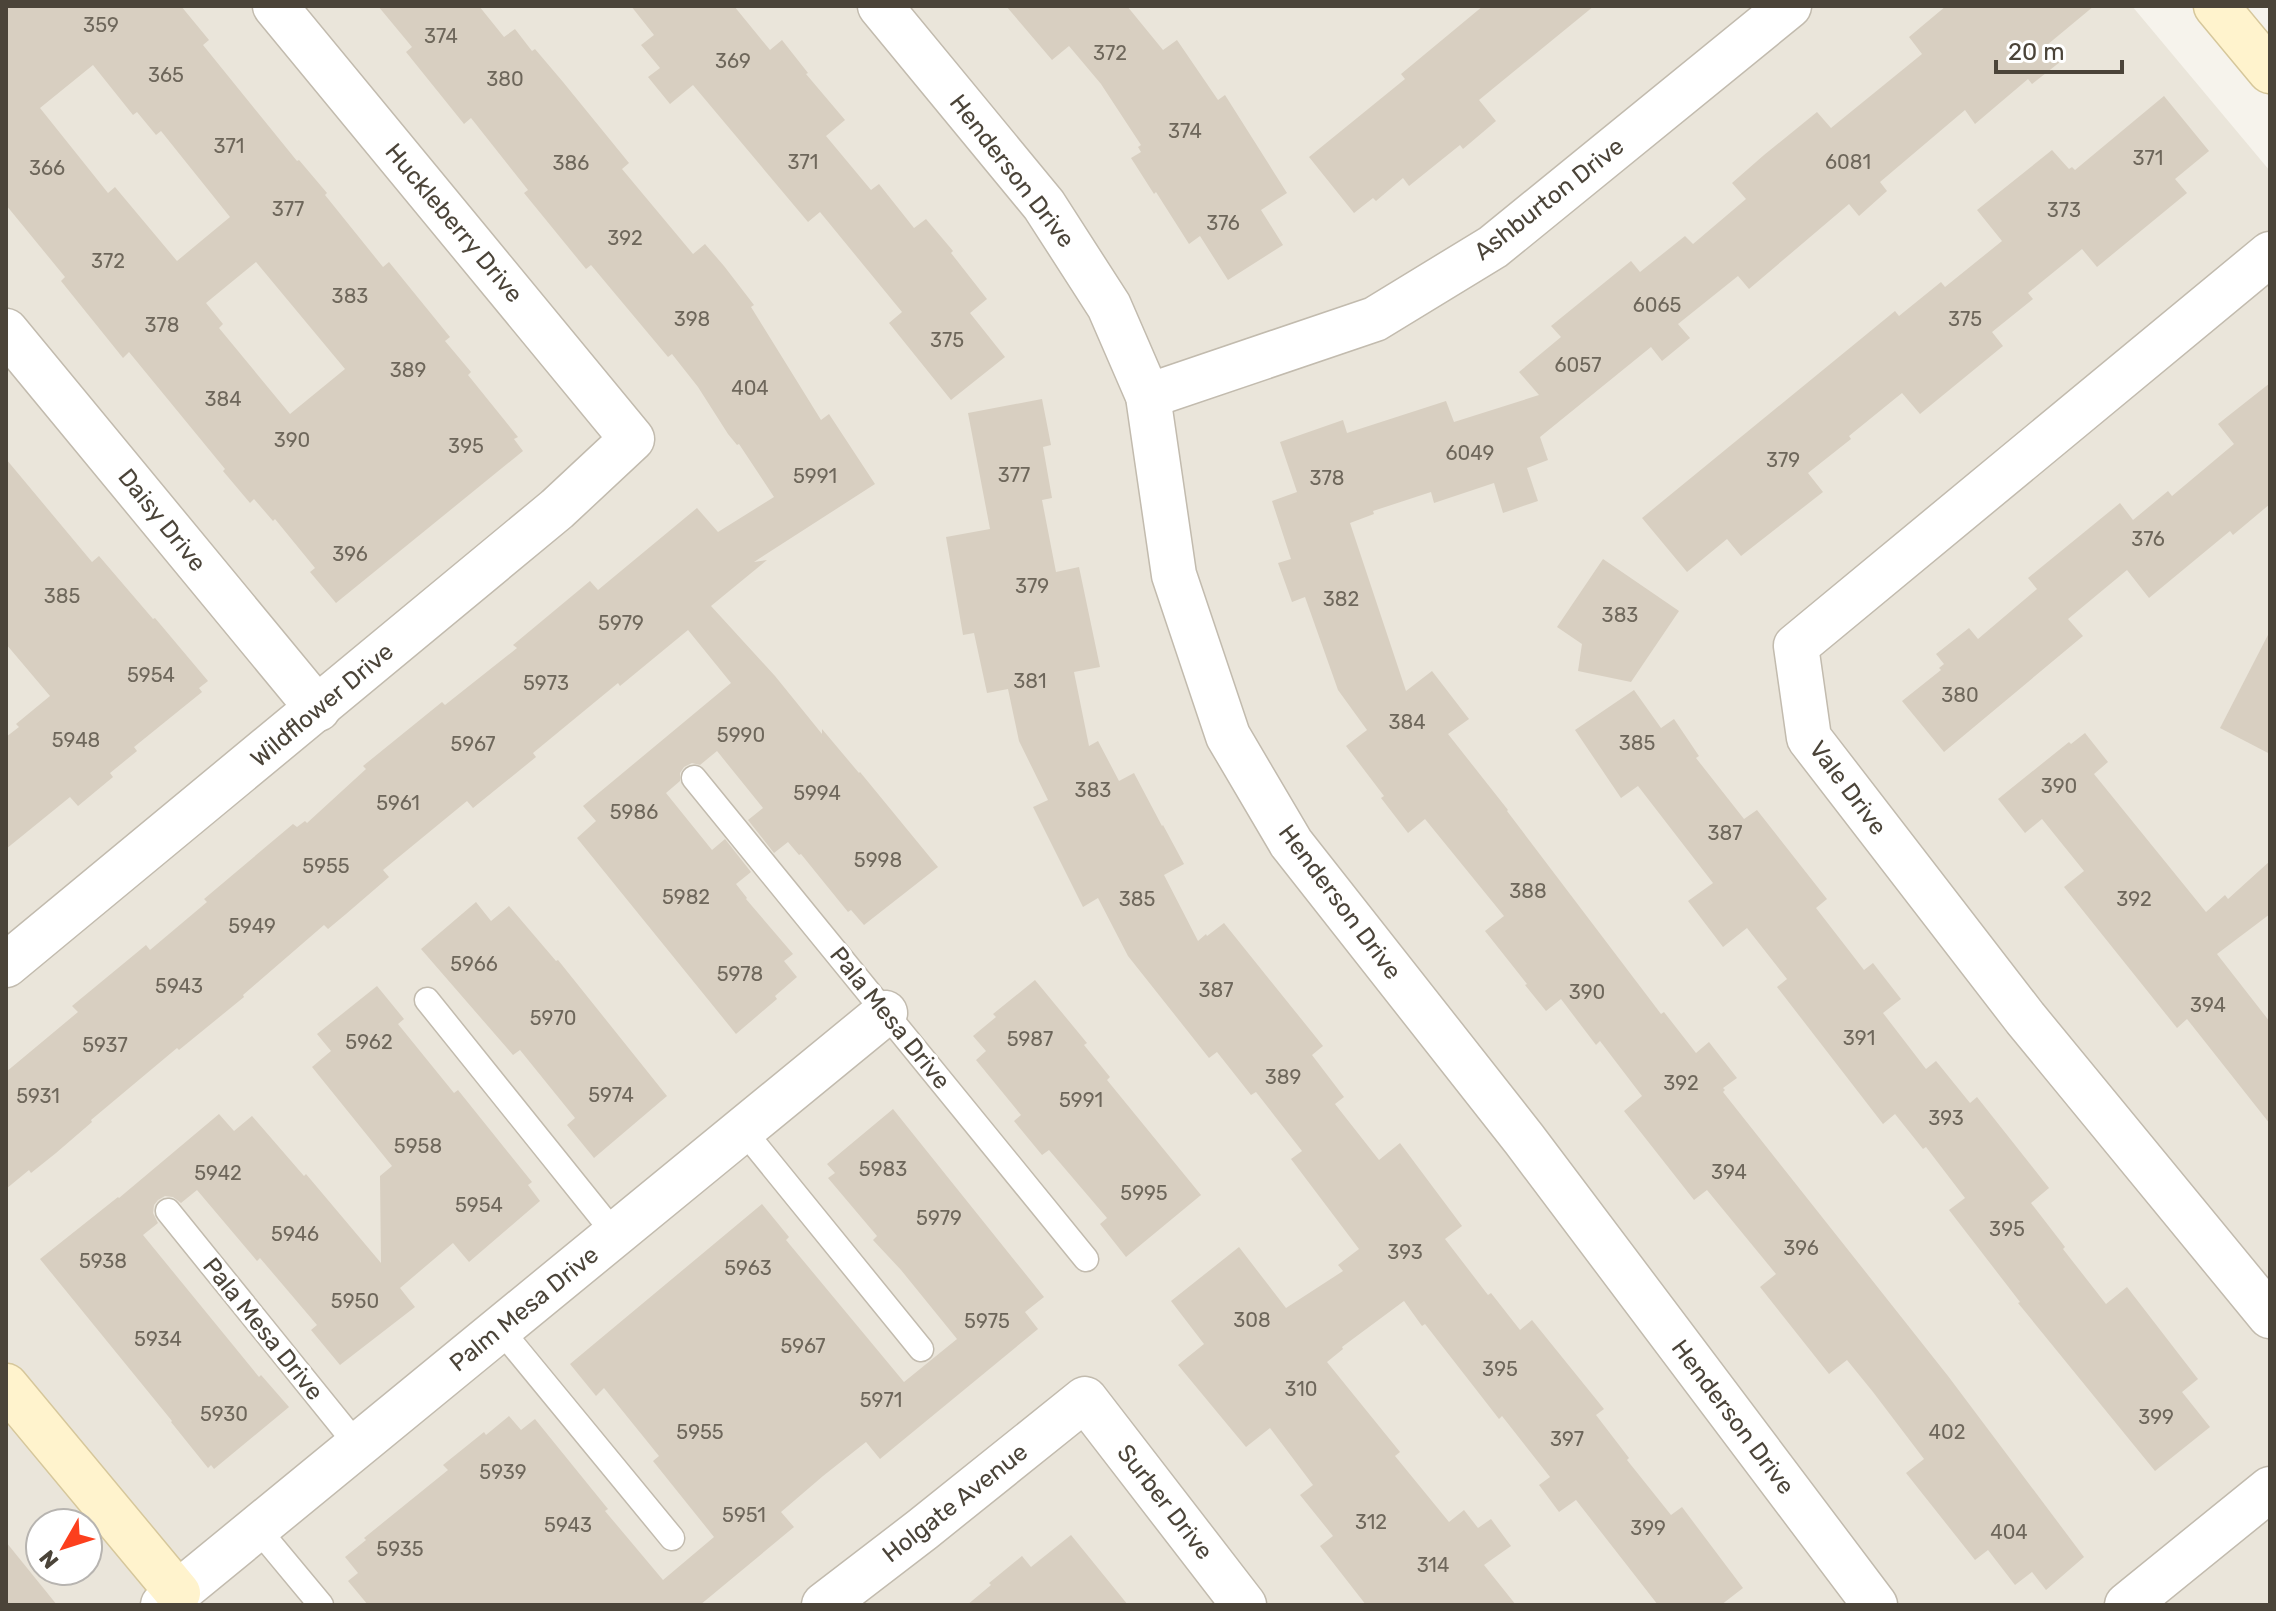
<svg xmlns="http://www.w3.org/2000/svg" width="2276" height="1611" font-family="Rubik,sans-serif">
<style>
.residential{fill:#eae5da;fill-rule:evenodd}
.building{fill:#d8cfc1;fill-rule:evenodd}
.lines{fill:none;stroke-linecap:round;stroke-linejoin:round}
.lane-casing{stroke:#c2bbae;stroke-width:27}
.street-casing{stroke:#c2bbae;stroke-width:47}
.secondary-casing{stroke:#d6c79b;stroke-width:47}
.lane{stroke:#fff;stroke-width:24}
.street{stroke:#fff;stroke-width:44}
.secondary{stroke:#fff3cd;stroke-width:44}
.labels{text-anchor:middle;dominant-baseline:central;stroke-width:7;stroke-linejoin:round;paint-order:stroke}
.number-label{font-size:20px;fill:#6e675b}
.street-label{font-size:24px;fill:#4b4439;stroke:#fff}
</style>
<rect width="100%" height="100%" fill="#f6f3ec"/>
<path class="residential" d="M6,6H2132L2270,171V1605H6ZM40,1523H88V1571H40Z"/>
<g class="building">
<path d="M6,6H181L209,40L203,45L297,161L299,160L327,193L325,195L383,267L389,262L450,337L445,341L471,372L468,375L518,437L514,439L523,451L336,603L310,572L315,568L275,519L273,521L254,499L250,503L223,471L225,469L129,352L123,358L61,281L65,277L6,205ZM93,65L133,115L137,112L156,135L161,131L230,217L177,261L115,187L108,193L40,108ZM256,262L345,369L290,414L219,328L223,324L206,303Z"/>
<path d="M378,6H479L504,37L515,29L532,51L535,49L563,82L629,163L622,169L693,254L705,244L724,266L754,305L751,307L821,420L829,414L875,484L754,562L767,560L711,606L775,676L822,734V729L859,773L860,772L938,867L864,925L851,910L848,912L801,854L799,855L788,842L774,853L748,820L763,808L717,751L700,765L692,763L684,767L680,773V781L666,793L712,850L725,839L751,872L736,884L747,898L746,899L793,954L784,961L797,977L775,996L777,999L736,1034L577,838L596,821L583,806L731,683L688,630L620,686L618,683L533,753L536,757L473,808L467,801L383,870L389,877L346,914L328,929L324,925L243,995L244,997L179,1050L177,1048L91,1120L92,1122L56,1153L31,1173L29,1170L6,1189V1072L78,1012L72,1006L146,945L150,950L207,902L204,899L293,824L297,827L305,821L307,823L366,769L363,766L442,702L445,705L517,648L513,645L590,581L598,590L697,508L718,532L774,497L739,444L737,445L728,434L698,387L672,354L668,357L591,265L586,269L524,193L528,190L471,118L464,124L406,52L412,47Z"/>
<path d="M631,6H734L770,50L782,40L808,73L806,74L845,120L826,136L871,190L879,184L914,228L926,219L953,251L951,253L987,299L970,313L1005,357L951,400L889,323L902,312L820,212L808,222L693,85L670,104L648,77L660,68L641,45L654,35Z"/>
<path d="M1006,6H1127L1163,50L1177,40L1218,100L1225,95L1287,193L1261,210L1283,245L1228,280L1200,236L1189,244L1156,192L1154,194L1131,158L1141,152L1138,147L1141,145L1101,84L1069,46L1052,60Z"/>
<path d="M1483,6H1594L1479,100L1496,121L1463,149L1460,145L1409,186L1403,178L1376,201L1373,198L1354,213L1309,157L1405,79L1401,74Z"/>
<path d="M1946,6H2094L2047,45L2060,62L2032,84L2028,79L1975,124L1965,110L1880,182L1887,191L1859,216L1849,204L1749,289L1738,276L1678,324L1690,338L1662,361L1651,347L1540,437L1548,460L1527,468L1538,501L1503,513L1494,483L1434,503L1431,492L1373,511L1374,514L1350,523L1406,691L1432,671L1469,719L1448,734L1508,810L1507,811L1661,1014L1664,1012L1696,1053L1709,1042L1737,1078L1723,1088L1725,1090L1723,1092L1948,1376L2084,1557L2046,1590L2032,1572L2015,1585L1988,1550L1975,1560L1906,1473L1924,1459L1873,1392L1847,1360L1829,1374L1760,1287L1776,1274L1707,1190L1694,1200L1624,1111L1642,1096L1600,1041L1596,1045L1561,999L1546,1011L1525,985L1527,984L1485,931L1504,916L1425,819L1408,833L1381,798L1384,796L1346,746L1367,730L1338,690L1305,597L1292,602L1278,563L1291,559L1272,501L1297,492L1280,442L1343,420L1347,433L1446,401L1454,422L1539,395L1519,372L1561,337L1551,326L1631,261L1640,272L1685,236L1693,244L1746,199L1732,183L1764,155L1817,112L1831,128L1922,54L1909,37Z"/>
<path d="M2164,96L2209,151L2175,179L2187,193L2097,267L2082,249L2028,293L2033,299L1992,332L2003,346L1920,414L1902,393L1849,436L1851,439L1808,473L1823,492L1741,556L1727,539L1687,572L1642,518L1895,311L1899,316L1941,282L1945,287L2002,241L1977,210L2052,150L2069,169L2072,167L2075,170Z"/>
<path d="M2270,383V504L2233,535L2230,531L2149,598L2127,570L2068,619L2083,636L1944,752L1902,701L1941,670L1939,668L1944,664L1936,654L1969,628L1978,639L2037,589L2028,578L2120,503L2133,520L2168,491L2172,496L2234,444L2218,424Z"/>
<path d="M1042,399L1051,445L1043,447L1052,498L1042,500L1056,572L1079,567L1100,667L1074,672L1089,746L1098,741L1119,781L1134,773L1162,826L1163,825L1184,864L1164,875L1198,941L1206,934L1207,936L1224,923L1323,1046L1312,1055L1344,1097L1335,1104L1379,1160L1400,1143L1462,1226L1445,1239L1488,1295L1491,1293L1520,1330L1532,1320L1604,1409L1596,1415L1629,1458L1627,1460L1671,1515L1682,1507L1743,1588L1721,1605H1658L1576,1500L1559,1512L1539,1485L1550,1477L1502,1416L1499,1419L1425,1324L1422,1326L1404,1301L1342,1347L1343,1349L1327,1362L1400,1452L1395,1456L1449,1522L1464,1510L1478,1528L1491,1519L1511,1546L1484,1565L1516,1605H1366L1320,1546L1333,1536L1300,1495L1313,1485L1270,1428L1246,1447L1178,1365L1204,1344L1171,1301L1239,1247L1286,1308L1343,1271L1338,1265L1359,1249L1291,1159L1302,1151L1256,1092L1251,1095L1217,1052L1209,1058L1128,956L1098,898L1083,907L1033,807L1048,800L1019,741L1008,689L987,693L974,633L963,635L946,537L990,529L968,413Z"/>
<path d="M6,459L92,562L99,556L153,619L155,618L208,681L199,688L202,692L134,747L137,751L110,773L113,777L78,806L70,797L6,849V737L19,727L16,724L50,696L6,644Z"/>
<path d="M1603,559L1679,611L1631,682L1578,671L1582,644L1557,627Z"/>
<path d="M2270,631V754L2220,728Z"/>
<path d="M1634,690L1661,728L1674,719L1699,756L1696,758L1744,819L1757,810L1827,899L1816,908L1864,970L1873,963L1901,999L1883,1013L1926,1069L1936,1061L1970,1103L1977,1097L2049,1188L2031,1203L2065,1247L2063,1249L2106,1304L2127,1287L2198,1379L2182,1392L2210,1427L2155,1471L2018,1303L2020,1302L1949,1210L1965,1198L1926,1147L1923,1149L1895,1114L1883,1124L1777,987L1787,979L1747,928L1723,947L1688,901L1713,883L1638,786L1621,798L1575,730Z"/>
<path d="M2085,733L2108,762L2094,774L2206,912L2225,895L2228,899L2270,861V914L2217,954L2270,1022V1124L2187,1019L2177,1028L2064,887L2084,871L2042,819L2025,833L1998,799L2069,742L2071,744Z"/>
<path d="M476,902L491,921L509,906L556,961L558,960L667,1096L594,1158L567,1125L575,1118L520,1050L513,1055L421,949Z"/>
<path d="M1035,980L1087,1043L1084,1045L1110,1077L1107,1080L1201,1195L1126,1257L1100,1224L1107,1218L1049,1150L1042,1155L1014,1121L1021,1115L976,1060L986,1051L973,1036L996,1017L993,1014Z"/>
<path d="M377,986L404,1019L398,1024L454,1093L458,1090L532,1182L528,1185L540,1201L469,1262L453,1243L400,1288L415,1307L340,1365L311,1330L317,1325L260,1258L257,1261L197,1190L181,1203L173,1197L165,1196L158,1200L154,1205L153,1213L158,1223L143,1235L259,1377L261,1375L289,1407L214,1469L211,1465L208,1468L171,1422L172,1421L40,1259L118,1197L119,1198L219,1114L234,1131L252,1116L304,1176L306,1174L381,1263L380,1176L392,1166L312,1067L331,1051L317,1034Z"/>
<path d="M893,1109L1044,1297L1025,1312L1038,1329L880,1459L866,1442L823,1476L781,1512L794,1527L700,1605H368L348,1581L358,1573L345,1557L366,1540L364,1538L448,1470L443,1465L484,1432L486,1435L509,1416L521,1430L535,1419L608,1509L605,1511L663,1580L714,1537L653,1461L659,1456L604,1388L596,1396L570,1364L762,1204L789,1237L786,1240L904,1382L957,1339L901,1270L873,1240L877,1236L828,1178L835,1173L827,1164Z"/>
<path d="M1071,1535L1128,1605H967L991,1585L989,1583L1022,1556L1031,1567Z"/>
<path d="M6,1542L57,1605H6Z"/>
</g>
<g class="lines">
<g class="lane-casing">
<g id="lane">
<path d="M694,778L1086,1259"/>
<path d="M427,1000L615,1234"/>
<path d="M743,1130L921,1349"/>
<path d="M168,1211L358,1446"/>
<path d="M500,1329L672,1538"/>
<path d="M257,1528L321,1605"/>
</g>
</g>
<g class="street-casing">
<g id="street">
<path d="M880,6L1044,205L1109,306L1148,396L1174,575L1228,736L1291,843L1524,1139L1875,1605"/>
<path d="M2270,254L1796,646L1809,738L2025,1018L2270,1316"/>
<path d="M6,331L318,709"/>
<path d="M1148,396L1375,319L1493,247L1789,6"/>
<path d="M6,965L557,509L632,439L275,6"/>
<path d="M163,1605L885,1013"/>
<path d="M824,1605L923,1529L1085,1399L1244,1605"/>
<path d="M2127,1605L2270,1489"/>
</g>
</g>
<g class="secondary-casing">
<g id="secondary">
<path d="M2216,6L2270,71"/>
<path d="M6,1386L178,1593"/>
</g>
</g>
<use href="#lane" class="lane"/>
<use href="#street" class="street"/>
<use href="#secondary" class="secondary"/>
</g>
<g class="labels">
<g class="number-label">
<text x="101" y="25">359</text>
<text x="441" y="36">374</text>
<text x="1110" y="53">372</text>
<text x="733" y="61">369</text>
<text x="166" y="75">365</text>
<text x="505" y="79">380</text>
<text x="1185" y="131">374</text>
<text x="229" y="146">371</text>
<text x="2148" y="158">371</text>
<text x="803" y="162">371</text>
<text x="1848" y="162">6081</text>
<text x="571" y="163">386</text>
<text x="47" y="168">366</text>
<text x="288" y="209">377</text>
<text x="2064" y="210">373</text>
<text x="1223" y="223">376</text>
<text x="625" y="238">392</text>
<text x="108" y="261">372</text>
<text x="350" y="296">383</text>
<text x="1657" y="305">6065</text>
<text x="692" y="319">398</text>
<text x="1965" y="319">375</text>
<text x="162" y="325">378</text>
<text x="947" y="340">375</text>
<text x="1578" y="365">6057</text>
<text x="408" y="370">389</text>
<text x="750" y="388">404</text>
<text x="223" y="399">384</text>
<text x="292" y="440">390</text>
<text x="466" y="446">395</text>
<text x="1470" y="453">6049</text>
<text x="1783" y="460">379</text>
<text x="1014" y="475">377</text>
<text x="815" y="476">5991</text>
<text x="1327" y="478">378</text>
<text x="2148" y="539">376</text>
<text x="350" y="554">396</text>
<text x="1032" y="586">379</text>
<text x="62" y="596">385</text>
<text x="1341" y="599">382</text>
<text x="1620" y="615">383</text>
<text x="621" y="623">5979</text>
<text x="151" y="675">5954</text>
<text x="1030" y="681">381</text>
<text x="546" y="683">5973</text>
<text x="1960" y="695">380</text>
<text x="1407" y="722">384</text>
<text x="741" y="735">5990</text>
<text x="76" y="740">5948</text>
<text x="1637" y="743">385</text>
<text x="473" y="744">5967</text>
<text x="2059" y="786">390</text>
<text x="1093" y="790">383</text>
<text x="817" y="793">5994</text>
<text x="398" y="803">5961</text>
<text x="634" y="812">5986</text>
<text x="1725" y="833">387</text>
<text x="878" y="860">5998</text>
<text x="326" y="866">5955</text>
<text x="1528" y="891">388</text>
<text x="686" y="897">5982</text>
<text x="1137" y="899">385</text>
<text x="2134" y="899">392</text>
<text x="252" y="926">5949</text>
<text x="474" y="964">5966</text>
<text x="740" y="974">5978</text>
<text x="179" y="986">5943</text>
<text x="1216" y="990">387</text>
<text x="1587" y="992">390</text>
<text x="2208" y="1005">394</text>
<text x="553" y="1018">5970</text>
<text x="1859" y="1038">391</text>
<text x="1030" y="1039">5987</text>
<text x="369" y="1042">5962</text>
<text x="105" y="1045">5937</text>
<text x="1283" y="1077">389</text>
<text x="1681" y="1083">392</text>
<text x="611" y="1095">5974</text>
<text x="38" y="1096">5931</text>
<text x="1081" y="1100">5991</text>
<text x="1946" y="1118">393</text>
<text x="418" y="1146">5958</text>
<text x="883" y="1169">5983</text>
<text x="1729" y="1172">394</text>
<text x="218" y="1173">5942</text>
<text x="1144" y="1193">5995</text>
<text x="479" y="1205">5954</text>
<text x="939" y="1218">5979</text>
<text x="2007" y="1229">395</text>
<text x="295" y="1234">5946</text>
<text x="1801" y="1248">396</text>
<text x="1405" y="1252">393</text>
<text x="103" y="1261">5938</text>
<text x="748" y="1268">5963</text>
<text x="355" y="1301">5950</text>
<text x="1252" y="1320">308</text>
<text x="987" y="1321">5975</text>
<text x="158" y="1339">5934</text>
<text x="803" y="1346">5967</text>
<text x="1500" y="1369">395</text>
<text x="1301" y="1389">310</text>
<text x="881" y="1400">5971</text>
<text x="224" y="1414">5930</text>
<text x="2156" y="1417">399</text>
<text x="700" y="1432">5955</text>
<text x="1947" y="1432">402</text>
<text x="1567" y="1439">397</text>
<text x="503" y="1472">5939</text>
<text x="744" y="1515">5951</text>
<text x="1371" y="1522">312</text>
<text x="568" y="1525">5943</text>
<text x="1648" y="1528">399</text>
<text x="2009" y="1532">404</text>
<text x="400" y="1549">5935</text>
<text x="1433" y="1565">314</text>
</g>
<g class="street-label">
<text transform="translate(1012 171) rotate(52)">Henderson Drive</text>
<text transform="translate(1549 199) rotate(-38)">Ashburton Drive</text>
<text transform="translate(454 223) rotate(50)">Huckleberry Drive</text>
<text transform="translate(162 520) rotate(51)">Daisy Drive</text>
<text transform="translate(322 705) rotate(-40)">Wildflower Drive</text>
<text transform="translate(1848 788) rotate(53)">Vale Drive</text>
<text transform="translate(1340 902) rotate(53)">Henderson Drive</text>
<text transform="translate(890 1018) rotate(51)">Pala Mesa Drive</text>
<text transform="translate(524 1309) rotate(-39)">Palm Mesa Drive</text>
<text transform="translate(263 1329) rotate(51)">Pala Mesa Drive</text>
<text transform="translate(1733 1417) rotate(53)">Henderson Drive</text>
<text transform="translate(1165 1502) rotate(52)">Surber Drive</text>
<text transform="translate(955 1503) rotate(-38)">Holgate Avenue</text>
</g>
</g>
<rect width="2276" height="1611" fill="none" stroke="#4b4439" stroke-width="16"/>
<g transform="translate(64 1547) rotate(231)"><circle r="38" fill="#ffffff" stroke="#b7b4b0" stroke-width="2"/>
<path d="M0-6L14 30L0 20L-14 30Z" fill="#fc3f1d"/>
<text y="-12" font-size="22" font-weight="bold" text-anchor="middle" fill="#4b4439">N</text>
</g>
<path d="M1996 60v12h126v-12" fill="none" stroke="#4b4439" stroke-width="4"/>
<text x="2008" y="60" font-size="24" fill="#4b4439" stroke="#ffffff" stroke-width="6" paint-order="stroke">20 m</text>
</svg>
